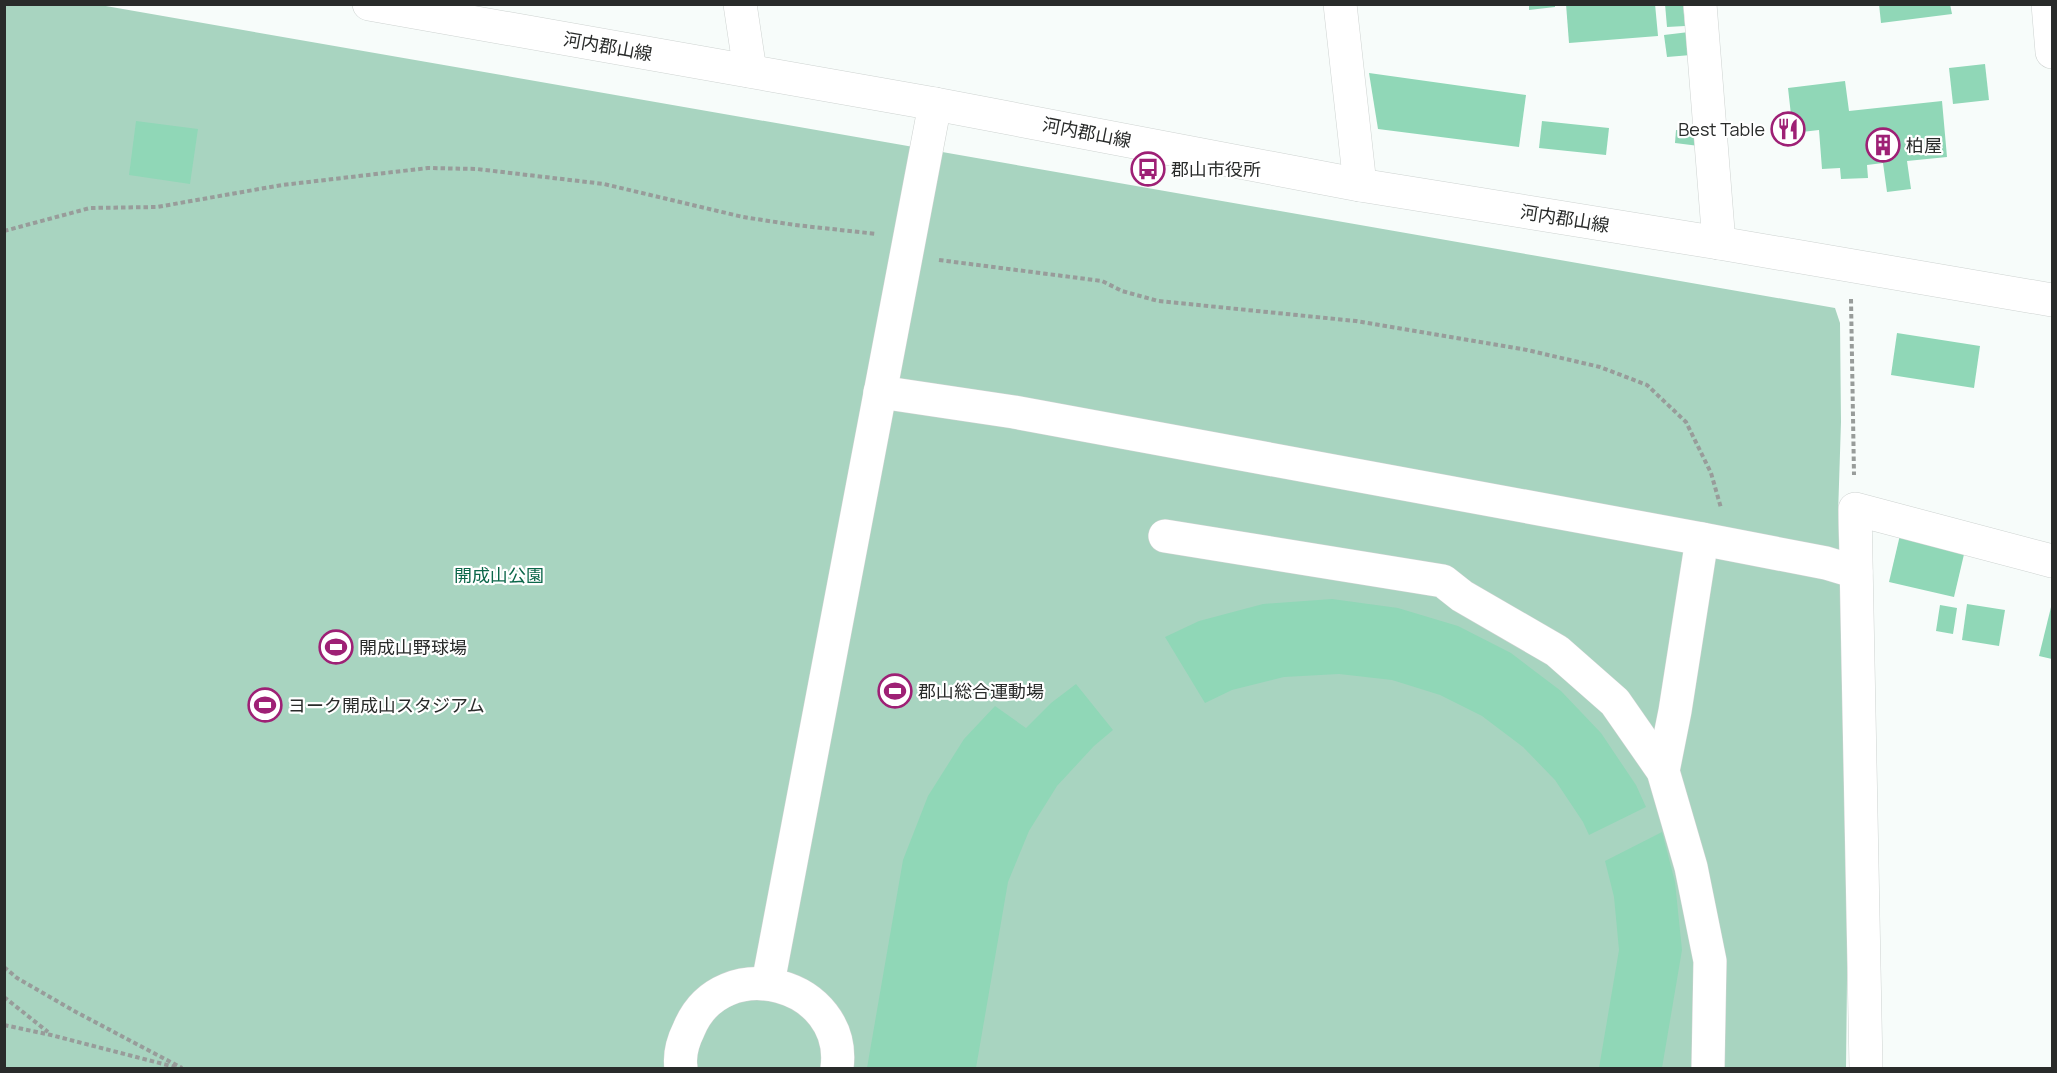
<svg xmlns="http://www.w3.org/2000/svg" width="2057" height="1073" font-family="Manrope,'Noto Sans JP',sans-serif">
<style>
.green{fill:#a8d4c0}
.building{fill:#90d7b7}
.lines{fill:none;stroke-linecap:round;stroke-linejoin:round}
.minor-casing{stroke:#ced3d1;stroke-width:34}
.major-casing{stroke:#ced3d1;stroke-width:34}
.path{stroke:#989c9a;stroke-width:4;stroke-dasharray:4.5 3;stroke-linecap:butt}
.minor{stroke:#fff;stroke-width:33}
.major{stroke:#fff;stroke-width:33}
.labels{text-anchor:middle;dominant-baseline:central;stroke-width:4.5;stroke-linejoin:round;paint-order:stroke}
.street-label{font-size:18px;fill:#292b2a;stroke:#fff}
.poi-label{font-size:18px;fill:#292b2a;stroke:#fff;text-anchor:start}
.park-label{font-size:18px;fill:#0c674a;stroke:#fff}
</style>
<rect width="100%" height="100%" fill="#f7fcfa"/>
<path class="green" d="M5,5H100L1835,308L1840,323L1841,422L1838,515L1849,802L1846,1068H5Z"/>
<g class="building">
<path d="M1529,4H1555V7L1529,10Z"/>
<path d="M1566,4H1655L1658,36L1569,43Z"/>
<path d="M1665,4H1683L1685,26L1667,27Z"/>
<path d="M1879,4H1950L1952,14L1881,23Z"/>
<path d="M1689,32L1691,55L1667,57L1664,35Z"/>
<path d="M1985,64L1989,100L1953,104L1949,68Z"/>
<path d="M1369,73L1526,95L1519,147L1378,129Z"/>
<path d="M1845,81L1849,111L1942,101L1947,157L1907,161L1911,189L1887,192L1883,163L1867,165L1868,178L1841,179L1840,168L1822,169L1819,130L1793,133L1788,88Z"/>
<path d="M136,121L198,129L190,184L129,175Z"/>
<path d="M1542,121L1609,128L1606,155L1539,148Z"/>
<path d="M1676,130L1700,132L1699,146L1675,143Z"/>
<path d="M1897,333L1980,346L1974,388L1891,375Z"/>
<path d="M1900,535L1965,550L1954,597L1889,582Z"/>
<path d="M1332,599L1398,608L1458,626L1511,653L1561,691L1601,733L1636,785L1646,807L1589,835L1583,822L1555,780L1523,747L1482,716L1440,695L1392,680L1339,674L1284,677L1232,690L1205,703L1165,637L1199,621L1263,604Z"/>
<path d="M2052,603V659L2039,656Z"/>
<path d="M1967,604L2005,610L1999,646L1962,640Z"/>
<path d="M1940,605L1957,608L1953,634L1936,631Z"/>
<path d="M1076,684L1113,730L1094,746L1057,786L1029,831L1008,882L976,1068H867L903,860L928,796L964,739L995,706L1026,728L1051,703Z"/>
<path d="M1662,832L1675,882L1682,950L1662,1068H1599L1619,950L1614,897L1605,861Z"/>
</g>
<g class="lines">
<g class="minor-casing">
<g id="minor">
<path d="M740,4L750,71"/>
<path d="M1340,4L1360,185"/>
<path d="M1700,4L1719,243"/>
<path d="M2048,4L2052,52"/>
<path d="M880,392L1014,412L1702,539L1826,563L1856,572"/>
<path d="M1165,536L1443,581L1462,596L1557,651L1615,702L1663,771L1691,867L1710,961L1708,1068"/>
<path d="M1663,771L1675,711L1702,539"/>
<path d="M768,983L935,104"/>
<path d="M681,1068C679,1055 683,1041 689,1029C722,949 848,983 837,1068"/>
<path d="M1866,1068L1855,509L2052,561"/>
</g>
</g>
<g class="major-casing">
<path id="major" d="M369,4L935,104L1360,185L1719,243L2052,300"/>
</g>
<g class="path">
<path d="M4,231L90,208L157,207L282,185L428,168L477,169L604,184L743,217L795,225L877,234"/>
<path d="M939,260L1102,281L1122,291L1158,301L1356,321L1527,350L1600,367L1647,385L1686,422L1711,473L1721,508"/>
<path d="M1851,299L1854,475"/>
<path d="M4,967L17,978L76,1012L182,1068"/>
<path d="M4,997L48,1032"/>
<path d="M4,1025L51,1035L175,1067"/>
</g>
<use href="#minor" class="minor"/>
<use href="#major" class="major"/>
</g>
<defs>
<g id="restaurant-ring" transform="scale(1.725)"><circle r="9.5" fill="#fff" stroke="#9e2075" stroke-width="1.5"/><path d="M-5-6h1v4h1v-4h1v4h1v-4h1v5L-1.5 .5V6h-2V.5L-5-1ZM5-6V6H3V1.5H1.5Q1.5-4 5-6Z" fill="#9e2075"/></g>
<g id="building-ring" transform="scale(1.725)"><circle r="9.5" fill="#fff" stroke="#9e2075" stroke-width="1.5"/><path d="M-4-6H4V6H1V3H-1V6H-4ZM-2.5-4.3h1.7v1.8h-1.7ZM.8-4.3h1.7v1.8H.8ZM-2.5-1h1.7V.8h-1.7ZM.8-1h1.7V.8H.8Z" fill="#9e2075"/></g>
<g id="bus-ring" transform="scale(1.725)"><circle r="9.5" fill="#fff" stroke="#9e2075" stroke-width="1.5"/><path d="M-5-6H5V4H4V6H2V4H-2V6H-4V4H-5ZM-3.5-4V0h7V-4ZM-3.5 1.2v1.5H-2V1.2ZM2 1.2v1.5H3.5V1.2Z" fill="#9e2075"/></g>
<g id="stadium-ring" transform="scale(1.725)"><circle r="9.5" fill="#fff" stroke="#9e2075" stroke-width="1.5"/><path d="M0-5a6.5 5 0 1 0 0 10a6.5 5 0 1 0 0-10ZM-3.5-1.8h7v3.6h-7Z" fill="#9e2075"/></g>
</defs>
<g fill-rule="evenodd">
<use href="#restaurant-ring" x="1788" y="129"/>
<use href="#building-ring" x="1883" y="145"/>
<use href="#bus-ring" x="1148" y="169"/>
<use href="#stadium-ring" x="336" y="647"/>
<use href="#stadium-ring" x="895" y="691"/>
<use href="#stadium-ring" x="265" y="705"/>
</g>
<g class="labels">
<g class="street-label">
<text transform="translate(608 46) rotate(10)">河内郡山線</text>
<text transform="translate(1087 132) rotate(11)">河内郡山線</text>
<text transform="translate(1565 218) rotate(9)">河内郡山線</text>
</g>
<g class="poi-label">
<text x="1765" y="129" text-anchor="end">Best Table</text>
<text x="1906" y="145">柏屋</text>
<text x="1171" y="169">郡山市役所</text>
<text x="359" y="647">開成山野球場</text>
<text x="918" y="691">郡山総合運動場</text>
<text x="288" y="705">ヨーク開成山スタジアム</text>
</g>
<g class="park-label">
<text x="499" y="575">開成山公園</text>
</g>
</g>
<rect width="2057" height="1073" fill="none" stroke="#292b2a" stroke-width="12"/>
</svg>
